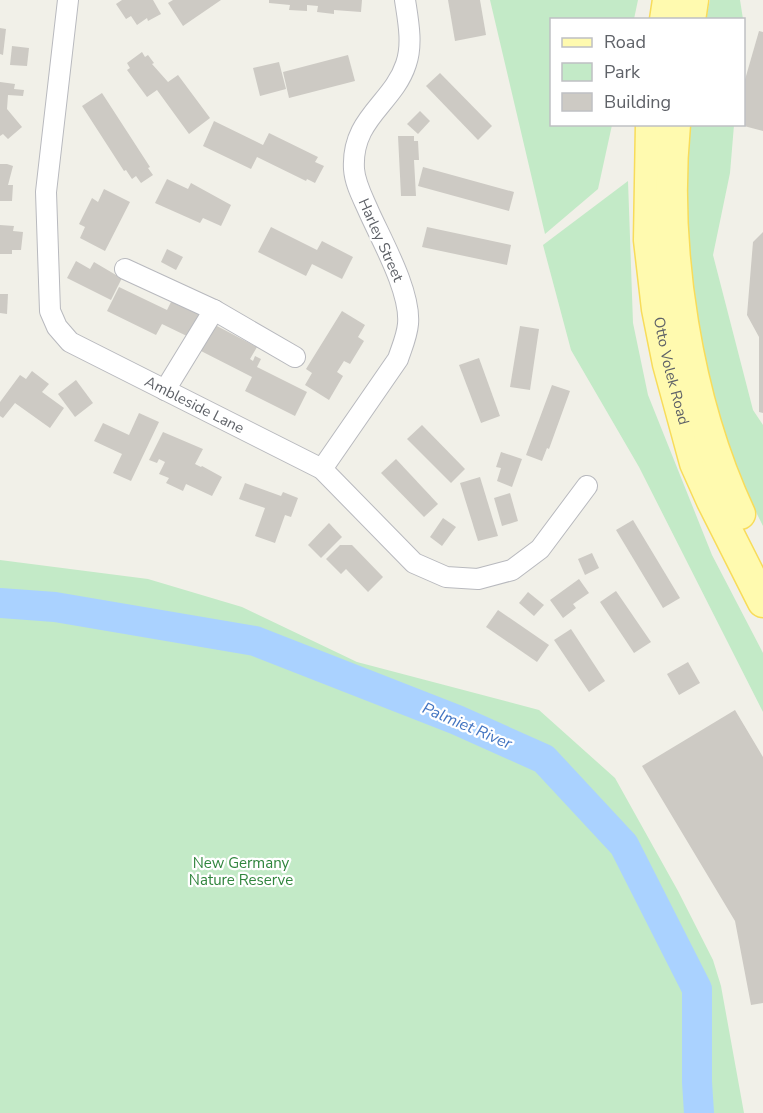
<svg xmlns="http://www.w3.org/2000/svg" width="763" height="1113" font-family="'Nunito Sans',sans-serif">
<style>
.green{fill:#c3eac7}
.lines{fill:none;stroke-linecap:round;stroke-linejoin:round}
.river{stroke:#aad2ff;stroke-width:30}
.building{fill:#cdcac4}
.street-casing{stroke:#b8b9be;stroke-width:22}
.primary-casing{stroke:#f8dc5a;stroke-width:33}
.street{stroke:#fff;stroke-width:20}
.primary{stroke:#fffaaf;stroke-width:30}
.labels{text-anchor:middle;dominant-baseline:central;stroke-width:4.5;stroke-linejoin:round;paint-order:stroke}
.street-label{font-size:15px;fill:#5f6268;stroke:#fff}
.park-label{font-size:15px;fill:#30853d;stroke:#fff}
.water-label{font-size:16px;font-style:italic;fill:#4274c1;stroke:#fff}
</style>
<rect width="100%" height="100%" fill="#f1f0e8"/>
<g class="green">
<path d="M490,0H638L634,19L552,20V124L612,125L598,189L545,234Z"/>
<path d="M710,0H740L743,19H706Z"/>
<path d="M691,125H734L730,173L713,255L753,410L763,425V526C742,485 724,440 710,395C706,380 704,362 701,346C687,274 681,198 691,125Z"/>
<path d="M628,181L633,323L648,395L712,555L763,653V712L639,467L571,350L543,245Z"/>
<path d="M0,560L148,579L242,607L357,662L539,710L615,778L678,891L713,960L721,986L744,1113H0Z"/>
</g>
<g class="lines">
<path class="river" d="M0,603L55,607L255,641L457,720L544,759L624,845L697,989V1082L699,1113"/>
</g>
<g class="building">
<path d="M122,0H153L161,14L148,21L147,18L137,25L131,16L126,19L116,4Z"/>
<path d="M173,0H221L183,26L168,3Z"/>
<path d="M269,0H362L361,12L334,10V14L317,12L318,6L307,5V11L289,10L290,5L269,3Z"/>
<path d="M448,0H480L486,35L455,41Z"/>
<path d="M0,28L6,29L3,55L0,54Z"/>
<path d="M759,31L763,32V131L744,126V83Z"/>
<path d="M12,46L29,48L27,66L10,65Z"/>
<path d="M142,52L145,57L148,55L154,63L152,64L168,82L178,75L210,118L189,134L157,90L147,97L127,70L130,68L127,63Z"/>
<path d="M348,55L355,81L289,98L283,72Z"/>
<path d="M279,62L286,89L260,96L253,68Z"/>
<path d="M440,73L492,126L478,140L426,86Z"/>
<path d="M0,82L15,84L14,89L24,90L23,96L8,95L7,109L22,127L8,139L3,134L0,136Z"/>
<path d="M102,93L150,167L148,168L153,175L141,183L136,176L132,179L126,170L124,171L82,106Z"/>
<path d="M420,111L430,121L418,134L407,124Z"/>
<path d="M214,121L263,145L269,133L318,157L315,162L324,166L315,183L307,179L306,181L257,157L251,169L203,146Z"/>
<path d="M398,136H414V141H418L419,160H414L416,196H401Z"/>
<path d="M0,164H7L13,166L8,185H13L12,201H0Z"/>
<path d="M423,167L514,192L509,211L418,186Z"/>
<path d="M167,179L188,189L191,183L231,205L221,226L203,218L200,223L155,203Z"/>
<path d="M104,189L130,202L105,251L80,238L85,227L79,224L92,198L98,202Z"/>
<path d="M0,225L14,226L13,231L23,232L21,250H12V254H0Z"/>
<path d="M271,227L317,250L322,241L353,257L342,279L312,264L306,276L258,252Z"/>
<path d="M427,227L511,245L507,265L422,247Z"/>
<path d="M763,232V413L759,412V337L747,315L753,242Z"/>
<path d="M167,249L183,257L176,270L161,262Z"/>
<path d="M76,261L90,269L94,262L116,275L117,273L123,276L111,300L67,278Z"/>
<path d="M119,287L167,310L172,300L179,303L178,305L203,315L191,338L162,324L156,335L107,311Z"/>
<path d="M0,294H8L7,314L0,313Z"/>
<path d="M342,311L365,325L358,337L364,341L350,364L344,361L337,372L343,376L329,400L305,385L312,373L306,369Z"/>
<path d="M215,325L257,347L250,359L253,361L255,356L261,359L257,367L307,392L295,416L245,391L252,377L201,351Z"/>
<path d="M520,326L539,329L530,390L510,387Z"/>
<path d="M479,358L500,416L481,423L459,365Z"/>
<path d="M32,371L49,384L42,392L64,408L50,428L15,403L3,418L0,416V402L20,375L26,379Z"/>
<path d="M76,380L93,403L75,417L58,394Z"/>
<path d="M552,385L570,391L549,449L547,448L542,461L526,455Z"/>
<path d="M139,413L159,422L131,481L113,473L122,454L94,441L103,423L129,435Z"/>
<path d="M422,425L465,469L451,483L407,439Z"/>
<path d="M163,432L203,449L195,464L201,467L202,466L222,477L212,496L186,484L183,491L166,483L169,478L159,474L165,462L159,459L157,463L149,460Z"/>
<path d="M501,452L522,459L512,487L497,481L501,468L496,467Z"/>
<path d="M396,459L438,504L424,517L381,473Z"/>
<path d="M480,477L498,536L478,541L460,483Z"/>
<path d="M245,483L281,496L283,492L298,498L291,517L285,515L275,543L255,536L265,508L239,499Z"/>
<path d="M510,493L518,521L502,526L494,498Z"/>
<path d="M443,518L456,527L442,546L430,537Z"/>
<path d="M633,520L680,598L663,608L616,530Z"/>
<path d="M329,523L342,537L321,558L308,545Z"/>
<path d="M340,545H352L383,577L368,592L346,569L341,574L326,559Z"/>
<path d="M592,553L599,568L585,575L578,559Z"/>
<path d="M579,579L589,593L573,604L576,608L563,618L550,600Z"/>
<path d="M616,591L651,642L634,653L600,602Z"/>
<path d="M528,592L544,605L534,616L519,603Z"/>
<path d="M498,610L549,645L537,662L486,627Z"/>
<path d="M571,629L605,681L589,692L554,640Z"/>
<path d="M688,662L700,683L679,695L667,674Z"/>
<path d="M735,710L763,757V1003L751,1005L735,921L642,766Z"/>
</g>
<g class="lines">
<g class="street-casing">
<g id="street">
<path id="s1" d="M68,0L46,192L50,311L57,327L70,342L322,469L414,563L446,577L478,579L512,570L540,549L587,486"/>
<path d="M125,269L214,310L295,357"/>
<path d="M165,390L214,310"/>
<path d="M322,469L398,359C402,347 407,336 408,324C411,292 382,241 369,212C363,198 355,184 354,169C351,118 393,104 406,64C413,44 408,20 405,0"/>
</g>
</g>
<g class="primary-casing">
<g id="primary">
<path d="M665,20L668,0"/>
<path d="M690,20L693,0"/>
<path id="s2" d="M651,124L649,240L657,309L668,364L695,463L712,501L763,602"/>
<path d="M675,124C663,249 687,401 740,514"/>
</g>
</g>
<use href="#street" class="street"/>
<use href="#primary" class="primary"/>
</g>
<g class="labels">
<g class="street-label">
<text transform="translate(381 240) rotate(66)">Harley Street</text>
<text stroke="none"><textPath href="#s2" startOffset="249">Otto Volek Road</textPath></text>
<text stroke="none"><textPath href="#s1" startOffset="489">Ambleside Lane</textPath></text>
</g>
<g class="park-label">
<text x="241" y="863">New Germany<tspan x="241" dy="17">Nature Reserve</tspan></text>
</g>
<g class="water-label">
<text transform="translate(467 726) rotate(23)">Palmiet River</text>
</g>
</g>
<rect x="550" y="18" width="195" height="108" fill="#ffffff" stroke="#bfc0c3" stroke-width="1.5"/>
<rect x="562" y="38" width="30" height="9" fill="#fffaaf" stroke="#bfc0c3" stroke-width="1.5"/>
<text x="604" y="48" font-size="18" fill="#5f6268">Road</text>
<rect x="562" y="63" width="30" height="18" fill="#c3eac7" stroke="#bfc0c3" stroke-width="1.5"/>
<text x="604" y="78" font-size="18" fill="#5f6268">Park</text>
<rect x="562" y="93" width="30" height="18" fill="#cdcac4" stroke="#bfc0c3" stroke-width="1.5"/>
<text x="604" y="108" font-size="18" fill="#5f6268">Building</text>
</svg>
